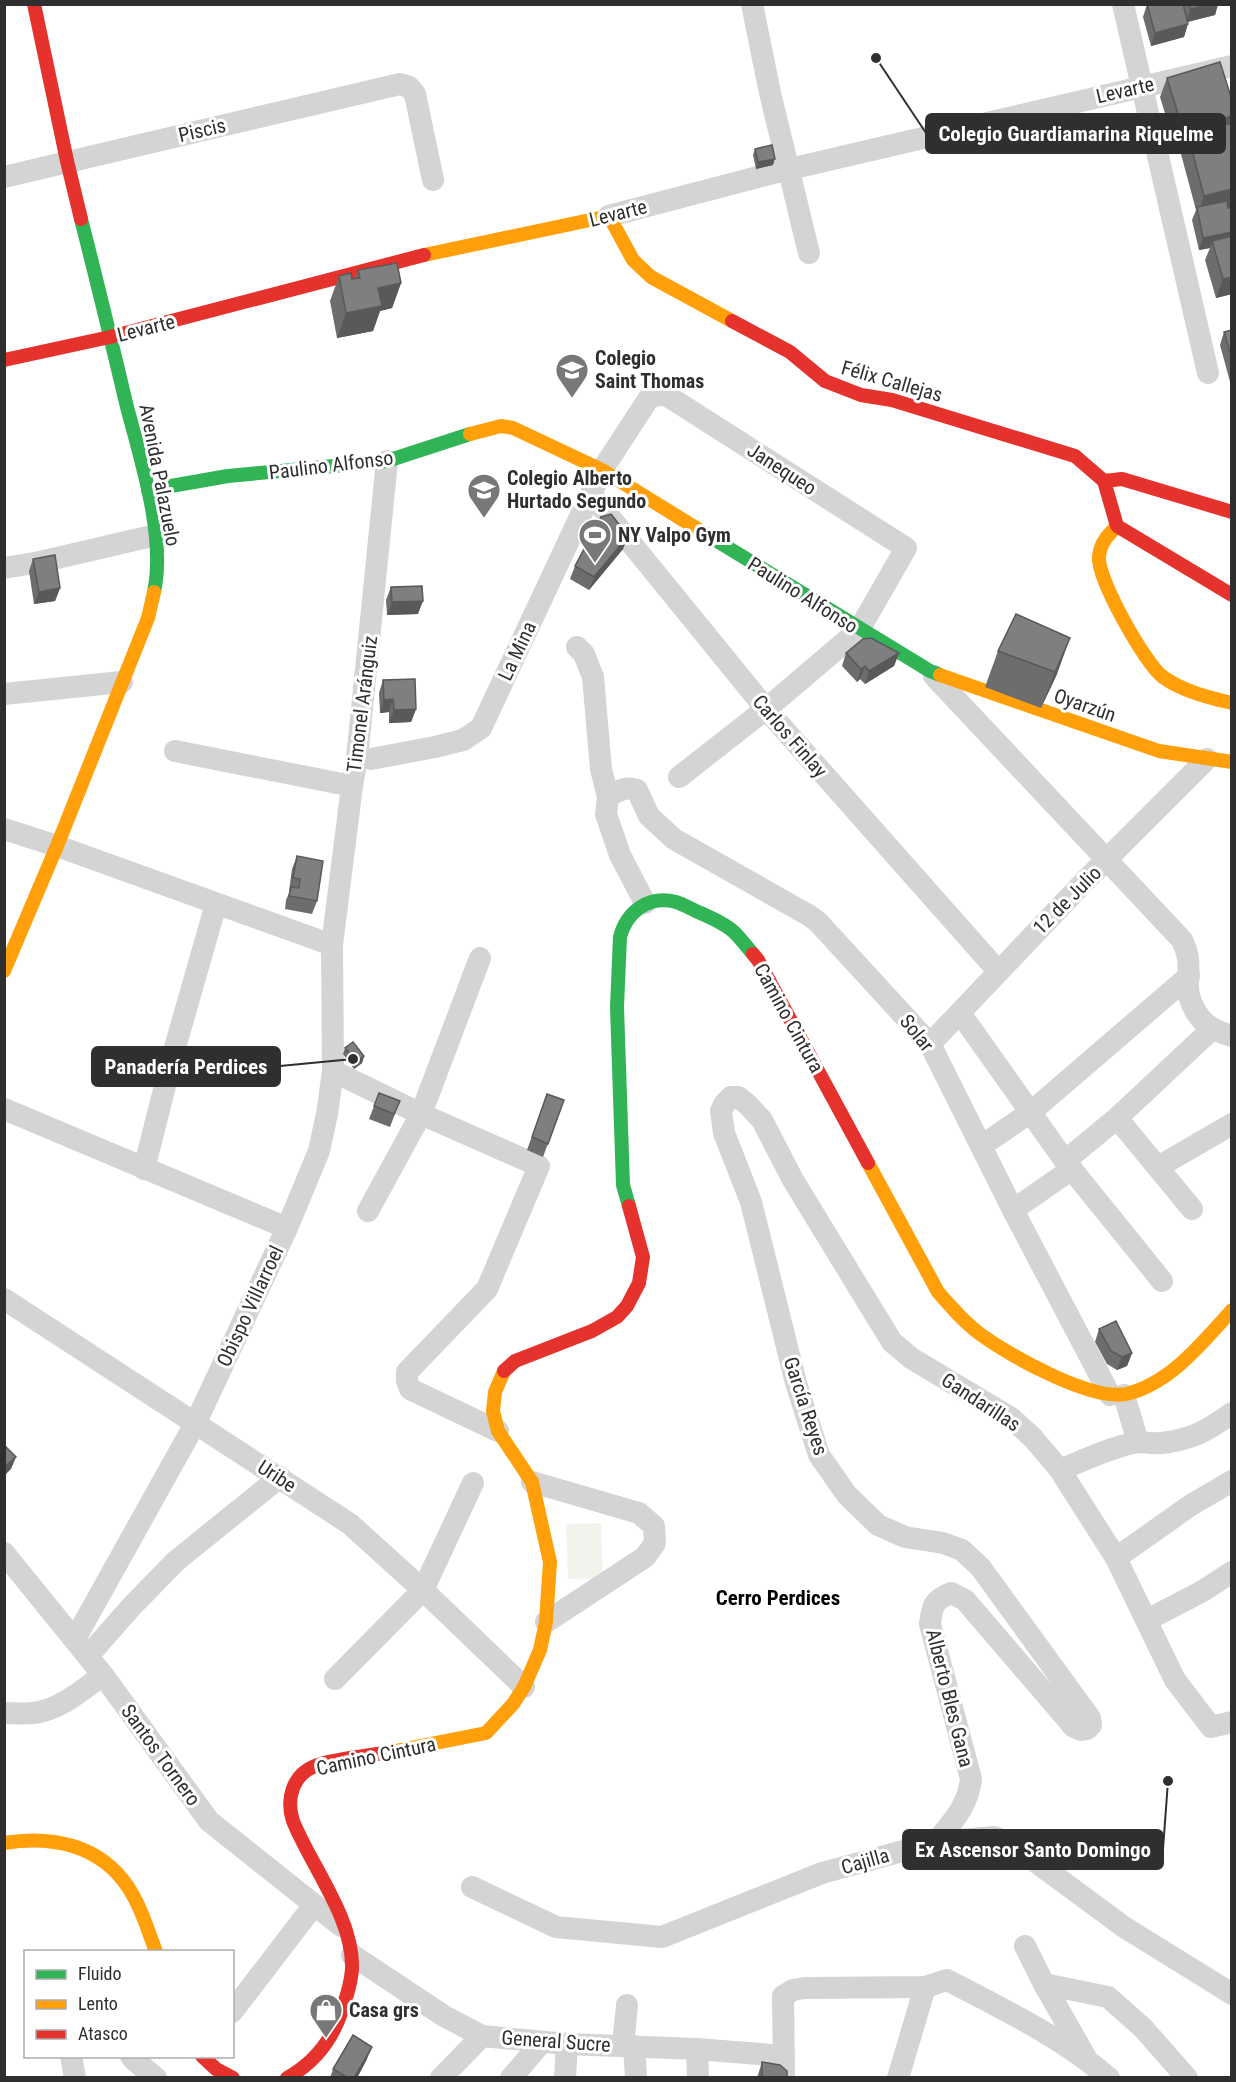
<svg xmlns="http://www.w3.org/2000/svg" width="1236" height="2082" font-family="'Roboto Condensed',sans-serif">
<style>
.green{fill:#f1f4ec}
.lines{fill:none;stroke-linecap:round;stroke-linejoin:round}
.street{stroke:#d4d4d4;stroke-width:22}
.fast{stroke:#30b455;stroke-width:14}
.slow{stroke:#ff9f0a;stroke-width:14}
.jam{stroke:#e5322d;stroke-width:14}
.wall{fill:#6d6d6d}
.shaded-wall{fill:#595959}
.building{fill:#7f7f7f;stroke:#595959;stroke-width:1.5}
.labels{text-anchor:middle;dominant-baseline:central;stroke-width:6;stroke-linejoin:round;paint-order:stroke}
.street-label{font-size:20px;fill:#2f2f2f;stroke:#fff}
.poi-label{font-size:20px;font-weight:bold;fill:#2f2f2f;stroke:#fff;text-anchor:start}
.neighbourhood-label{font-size:21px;font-weight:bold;fill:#000;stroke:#fff}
.leader{fill:none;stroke:#2f2f2f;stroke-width:2}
.callout-dot{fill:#2f2f2f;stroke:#fff;stroke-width:2}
.callout{fill:#2f2f2f;stroke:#2f2f2f;stroke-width:2}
.callout-label{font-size:21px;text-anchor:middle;font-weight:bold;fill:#fff}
</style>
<rect width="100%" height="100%" fill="#fff"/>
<path class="green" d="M601,1523L603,1578L568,1579L566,1524Z"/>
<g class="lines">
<g class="street">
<path d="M752,4L770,93L809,253"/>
<path d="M1123,4L1208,373"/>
<path d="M4,177L400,84L409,87L415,94L433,180"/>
<path d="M609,216L777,172L1232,66"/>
<path d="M591,494L766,709L998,971"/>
<path d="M4,568L40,562L156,535"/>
<path d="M577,647L584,654L593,677L601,769L608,797L606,814L620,855L645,903"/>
<path d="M934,676L1182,940C1191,958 1188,968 1188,986C1188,1002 1199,1022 1214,1029C1219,1032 1226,1034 1232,1036"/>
<path d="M4,694L122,682"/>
<path d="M175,751L352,786"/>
<path d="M371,759L435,747L463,740L481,728L602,470L649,398L658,395H666L906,548L859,630L766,709L679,777"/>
<path d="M608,797C618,791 625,786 637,790L649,816L674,839L810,916L818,922L930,1044L1013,1210L1110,1395"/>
<path d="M4,829L57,846L332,945"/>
<path d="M960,1013L1065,1161L1162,1281"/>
<path d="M930,1044L1083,883L1207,759"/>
<path d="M333,1071L421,1114L539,1166L487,1289L407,1372V1381L410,1389L498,1431"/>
<path d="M4,1109L287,1228"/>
<path d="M1117,1118L1192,1209"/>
<path d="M981,1146L1031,1112L1189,976"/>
<path d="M1065,1161L1117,1118L1212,1029"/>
<path d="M1158,1167L1232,1124"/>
<path d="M144,1169L172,1058L216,904"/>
<path d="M1013,1210L1072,1169"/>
<path d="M368,1211L421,1114L480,958"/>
<path d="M4,1299L350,1524L423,1590L524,1687"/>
<path d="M1124,1395L1138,1442"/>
<path d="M1060,1470C1082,1461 1114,1446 1138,1442C1145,1442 1153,1444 1161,1443C1191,1440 1207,1431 1232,1413"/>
<path d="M532,1482L639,1513L654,1526L655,1543L645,1557L546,1622"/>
<path d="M4,1553L103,1675L209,1821L341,1926"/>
<path d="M1116,1558L1191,1505L1232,1481"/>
<path d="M1147,1620L1201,1592L1232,1572"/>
<path d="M75,1639L196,1422L287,1228L319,1151L327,1114L333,1071L332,945L352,786L357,758L387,461"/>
<path d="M88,1656L132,1606L176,1561L280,1477"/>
<path d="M335,1679L423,1590L473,1483"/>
<path d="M4,1713C14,1713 24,1714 33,1713C60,1710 82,1690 103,1675"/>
<path d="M936,1842C953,1821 968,1806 971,1779L930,1624C932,1607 933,1600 951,1593L965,1600L1074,1727L1081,1730L1087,1729L1091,1725L1090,1718L981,1568L962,1550L943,1543L905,1537L878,1525L847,1495L819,1455L796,1383L751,1202L724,1133L721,1111L725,1103L731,1097H738L747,1104L762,1120L793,1180L892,1342L911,1358L1011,1418L1033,1438L1060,1470L1116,1558L1175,1680L1211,1727L1232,1722"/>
<path d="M472,1887L556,1927L662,1937L822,1873L936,1842L994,1837L1013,1845L1124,1927L1232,1994"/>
<path d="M1025,1946L1044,1984L1085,2056"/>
<path d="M352,1955L444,2016L482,2036L567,2044L697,2049L784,2056"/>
<path d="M1044,1984L1108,1997L1143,2028L1187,2078"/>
<path d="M232,2012L314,1905"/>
<path d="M623,2046L627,2005"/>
<path d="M634,2046L636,2078"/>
<path d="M697,2049L698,2078"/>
<path d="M71,2056L75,2078"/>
<path d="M131,2056L134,2060L156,2078"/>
<path d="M441,2078L482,2036"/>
<path d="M511,2078L542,2042"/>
<path d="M565,2078L567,2044"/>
<path d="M784,2078L783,1996L793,1990L805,1988L925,1987L947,1980C1003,2009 1061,2037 1109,2078"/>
<path d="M898,2078L925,1987"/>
</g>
<g class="fast">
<path d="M81,219C97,281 112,344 127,407C141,460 166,538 154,592"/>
<path d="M148,490L228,476L387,461L470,434"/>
<path d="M709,536L930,671L940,675"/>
<path d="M629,1206L623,1185L617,1007L620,937C627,911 649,895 676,902C683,904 691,909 698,912C710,917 724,923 734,932C741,939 747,947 753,954"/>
</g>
<g class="slow">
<path d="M424,255L609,216L633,260L651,277L732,321"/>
<path d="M470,434L501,426L513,428L602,470L709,536"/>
<path d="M1117,526C1108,535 1100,543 1099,557C1097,578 1145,664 1163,677C1182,691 1210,698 1232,703"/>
<path d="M940,675L1159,751L1232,762"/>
<path d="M4,971L57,846L148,618L154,592"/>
<path d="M868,1163L938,1292C951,1307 964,1322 980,1334C1009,1355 1090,1401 1126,1394C1170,1384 1204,1341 1232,1310"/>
<path d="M385,1753L486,1733L513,1704L524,1687L540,1650L546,1622L550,1562L532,1482L498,1431L493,1411L495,1392L504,1371"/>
<path d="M4,1843C52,1835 100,1845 128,1887C141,1907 148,1930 156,1952"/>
</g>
<g class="jam">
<path d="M34,4L67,161L81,219"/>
<path d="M732,321L790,352L825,381L861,395L892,400L1075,456L1104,481"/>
<path d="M4,360L110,337L424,255"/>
<path d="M1232,512L1122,479L1104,481L1117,526L1232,595"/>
<path d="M753,954L758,960L868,1163"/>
<path d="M504,1371L515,1361L592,1331L617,1317L627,1306L639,1283L643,1257L629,1206"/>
<path d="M202,2056L216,2069L233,2078"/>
<path d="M287,2078C314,2063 331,2042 341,2013C346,1999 351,1984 352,1969C354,1919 311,1866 293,1821C286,1800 292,1775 315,1766C333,1759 365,1756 385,1753"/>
</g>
</g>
<g class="wall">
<path d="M1147,4H1218L1215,15L1188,22L1184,37L1151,46L1143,17Z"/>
<path d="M1167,78L1232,207H1228H1232V294L1216,298L1205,260L1210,248L1199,250L1192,220L1196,210L1181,154L1184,147L1176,149L1160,97Z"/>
<path d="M755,149L773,165L756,169L753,155Z"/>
<path d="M358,270L401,283L392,308L380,311L373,331L337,338L330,301L339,276L352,279L355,278Z"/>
<path d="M1232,330V389L1220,345L1224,332Z"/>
<path d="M628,536L623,549L589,590L570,579L575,566Z"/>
<path d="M33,559L60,588L55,601L34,604L29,571Z"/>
<path d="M391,587L418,614L387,615L386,600Z"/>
<path d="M1016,614L1057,674L1041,708L985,687L998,651Z"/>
<path d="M846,653H899L894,666L865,684L860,679L857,682L842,666Z"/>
<path d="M383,680L416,709L411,722L389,723V712L380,713L379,693Z"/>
<path d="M297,856L317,901L312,914L285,909L286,900L290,891H289L292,869Z"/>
<path d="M345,1048L364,1056L362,1063L354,1069L343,1054Z"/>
<path d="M547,1094L564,1100L543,1157L527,1150Z"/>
<path d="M400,1101L390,1127L369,1119L374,1106Z"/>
<path d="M1099,1329L1132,1353L1127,1366L1117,1370L1107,1364L1095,1342Z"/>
<path d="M367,2059L357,2078H330L333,2069Z"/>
<path d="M762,2062L787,2078H757Z"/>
</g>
<g class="shaded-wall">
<path d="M1209,4H1218L1215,15L1186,22L1191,9Z"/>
<path d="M1188,24L1184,37L1151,46L1155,33Z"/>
<path d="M1232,116V127L1188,135L1184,147L1176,149L1183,130Z"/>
<path d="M775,159L773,165L756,169L758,162Z"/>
<path d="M1232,189V207L1198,215V214L1204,196Z"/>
<path d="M1232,232V243L1212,241L1210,248L1199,250L1203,238Z"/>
<path d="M1232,277V294L1216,298L1223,279Z"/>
<path d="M401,283L392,308L380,311L373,331L337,338L346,313L378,288Z"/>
<path d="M628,536L623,549L589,590L594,577Z"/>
<path d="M60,588L55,601L34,604L39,592Z"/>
<path d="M423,601L418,614L387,615L392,602Z"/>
<path d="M1070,638L1057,674L1041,708L1055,672Z"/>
<path d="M899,653L894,666L865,684L869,671Z"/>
<path d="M865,666L860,679L857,682L861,669Z"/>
<path d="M393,699L389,712L380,713L384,700Z"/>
<path d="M416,709L411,722L389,723L394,710Z"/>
<path d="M364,1056L362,1063L354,1069L356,1062Z"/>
<path d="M1132,1353L1127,1366L1117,1370L1122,1357Z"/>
<path d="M16,1457L11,1469L4,1476V1467Z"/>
<path d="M372,2047L367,2059L357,2078H354Z"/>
</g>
<g class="building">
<path d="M1147,4H1183L1188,24L1155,33Z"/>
<path d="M1189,4H1209L1191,9Z"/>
<path d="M1220,62L1232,100V116L1183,130L1167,78Z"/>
<path d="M1232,123V189L1204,196L1188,135Z"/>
<path d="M772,145L775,159L758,162L755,149Z"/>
<path d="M1227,201L1228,208L1232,207V232L1203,238L1197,207Z"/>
<path d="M1232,236V277L1223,279L1212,241Z"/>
<path d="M397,263L401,283L378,288L382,306L346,313L339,276L351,273L352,279L360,278L358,270Z"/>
<path d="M1232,330V359L1224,332Z"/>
<path d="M611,514L628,536L594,577L575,566L601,517Z"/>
<path d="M55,555L60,588L39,592L33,559Z"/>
<path d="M422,586L423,601L392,602L391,587Z"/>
<path d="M1016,614L1070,638L1055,672L998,651Z"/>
<path d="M871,638L899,653L869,671L865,666L861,669L846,653L863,639Z"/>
<path d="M415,679L416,709L394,710L393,699L384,700L383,680Z"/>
<path d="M297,856L323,861L317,901L289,896L291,887L299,888L300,879L293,878Z"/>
<path d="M353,1042L364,1056L356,1062L345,1048Z"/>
<path d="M379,1093L400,1101L394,1114L374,1106Z"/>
<path d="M547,1094L564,1100L548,1144L532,1137Z"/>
<path d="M1116,1321L1132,1353L1122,1357L1111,1351L1099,1329Z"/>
<path d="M4,1445L16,1457L4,1467Z"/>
<path d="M353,2035L372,2047L354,2078H348L333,2069Z"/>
<path d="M762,2062L780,2065L787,2071V2078H762Z"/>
</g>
<defs>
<g id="school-pin" transform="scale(1.725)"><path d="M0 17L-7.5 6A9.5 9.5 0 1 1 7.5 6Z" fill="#787878" stroke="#fff"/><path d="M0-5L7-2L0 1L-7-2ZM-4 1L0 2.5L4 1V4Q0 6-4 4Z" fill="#fff"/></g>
<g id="stadium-pin" transform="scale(1.725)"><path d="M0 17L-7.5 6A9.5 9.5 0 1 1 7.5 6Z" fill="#787878" stroke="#fff"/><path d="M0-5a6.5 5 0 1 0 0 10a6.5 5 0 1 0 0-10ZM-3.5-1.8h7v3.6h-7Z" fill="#fff"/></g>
<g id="shop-pin" transform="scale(1.725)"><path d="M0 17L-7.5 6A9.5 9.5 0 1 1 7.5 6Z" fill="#787878" stroke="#fff"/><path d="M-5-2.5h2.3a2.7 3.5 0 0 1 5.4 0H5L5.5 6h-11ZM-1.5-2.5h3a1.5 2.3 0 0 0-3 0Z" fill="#fff"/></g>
</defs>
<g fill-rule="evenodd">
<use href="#school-pin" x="572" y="370"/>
<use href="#school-pin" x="484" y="490"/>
<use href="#stadium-pin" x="595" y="535"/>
<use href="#shop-pin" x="326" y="2010"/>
</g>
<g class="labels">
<g class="street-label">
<text transform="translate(1125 90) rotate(-13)">Levarte</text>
<text transform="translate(202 130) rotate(-13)">Piscis</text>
<text transform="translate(618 213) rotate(-14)">Levarte</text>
<text transform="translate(146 328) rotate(-14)">Levarte</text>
<text transform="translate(892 381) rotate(16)">Félix Callejas</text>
<text transform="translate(331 465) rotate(-7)">Paulino Alfonso</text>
<text transform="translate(782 469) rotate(33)">Janequeo</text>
<text transform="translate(160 475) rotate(79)">Avenida Palazuelo</text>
<text transform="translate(803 595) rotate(32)">Paulino Alfonso</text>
<text transform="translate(517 651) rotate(-65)">La Mina</text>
<text transform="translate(362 704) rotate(-83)">Timonel Aránguiz</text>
<text transform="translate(1085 705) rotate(19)">Oyarzún</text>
<text transform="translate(790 736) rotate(49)">Carlos Finlay</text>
<text transform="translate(1067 900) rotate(-45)">12 de Julio</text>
<text transform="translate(789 1018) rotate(61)">Camino Cintura</text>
<text transform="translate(917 1033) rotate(51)">Solar</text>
<text transform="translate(250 1306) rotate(-65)">Obispo Villarroel</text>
<text transform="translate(981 1402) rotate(33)">Gandarillas</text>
<text transform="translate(806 1406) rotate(72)">García Reyes</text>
<text transform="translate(277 1476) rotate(33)">Uribe</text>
<text transform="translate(950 1698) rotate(76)">Alberto Bles Gana</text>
<text transform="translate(161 1755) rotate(54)">Santos Tornero</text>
<text transform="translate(376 1756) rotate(-12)">Camino Cintura</text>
<text transform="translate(865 1861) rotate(-16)">Cajilla</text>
<text transform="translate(556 2041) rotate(4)">General Sucre</text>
</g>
<g class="poi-label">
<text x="595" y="358">Colegio<tspan x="595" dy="23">Saint Thomas</tspan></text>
<text x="507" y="478">Colegio Alberto<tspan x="507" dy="23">Hurtado Segundo</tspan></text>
<text x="618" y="535">NY Valpo Gym</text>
<text x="349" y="2010">Casa grs</text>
</g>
<g class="neighbourhood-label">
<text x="778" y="1598">Cerro Perdices</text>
</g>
</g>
<path class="leader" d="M876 58L926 133M353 1059L280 1066M1168 1781L1163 1849"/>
<g class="callout-dot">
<circle cx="876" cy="58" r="6"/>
<circle cx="353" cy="1059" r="6"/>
<circle cx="1168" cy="1781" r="6"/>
</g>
<g class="callout">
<rect x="926" y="114" width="299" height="39" rx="6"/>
<rect x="92" y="1047" width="188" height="39" rx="6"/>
<rect x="903" y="1830" width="260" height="39" rx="6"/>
</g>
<g class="callout-label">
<text x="1076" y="141">Colegio Guardiamarina Riquelme</text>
<text x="186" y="1074">Panadería Perdices</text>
<text x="1033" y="1857">Ex Ascensor Santo Domingo</text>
</g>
<rect width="1236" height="2082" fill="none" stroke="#2f2f2f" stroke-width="12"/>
<rect x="24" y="1950" width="210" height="108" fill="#ffffff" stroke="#acacac" stroke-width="1.5"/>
<rect x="36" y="1970" width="30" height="9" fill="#30b455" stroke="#acacac" stroke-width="1.5"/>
<text x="78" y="1980" font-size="18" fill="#2f2f2f">Fluido</text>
<rect x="36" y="2000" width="30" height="9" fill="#ff9f0a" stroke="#acacac" stroke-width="1.5"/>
<text x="78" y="2010" font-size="18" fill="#2f2f2f">Lento</text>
<rect x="36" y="2030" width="30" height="9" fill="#e5322d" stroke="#acacac" stroke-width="1.5"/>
<text x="78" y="2040" font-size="18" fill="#2f2f2f">Atasco</text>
</svg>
